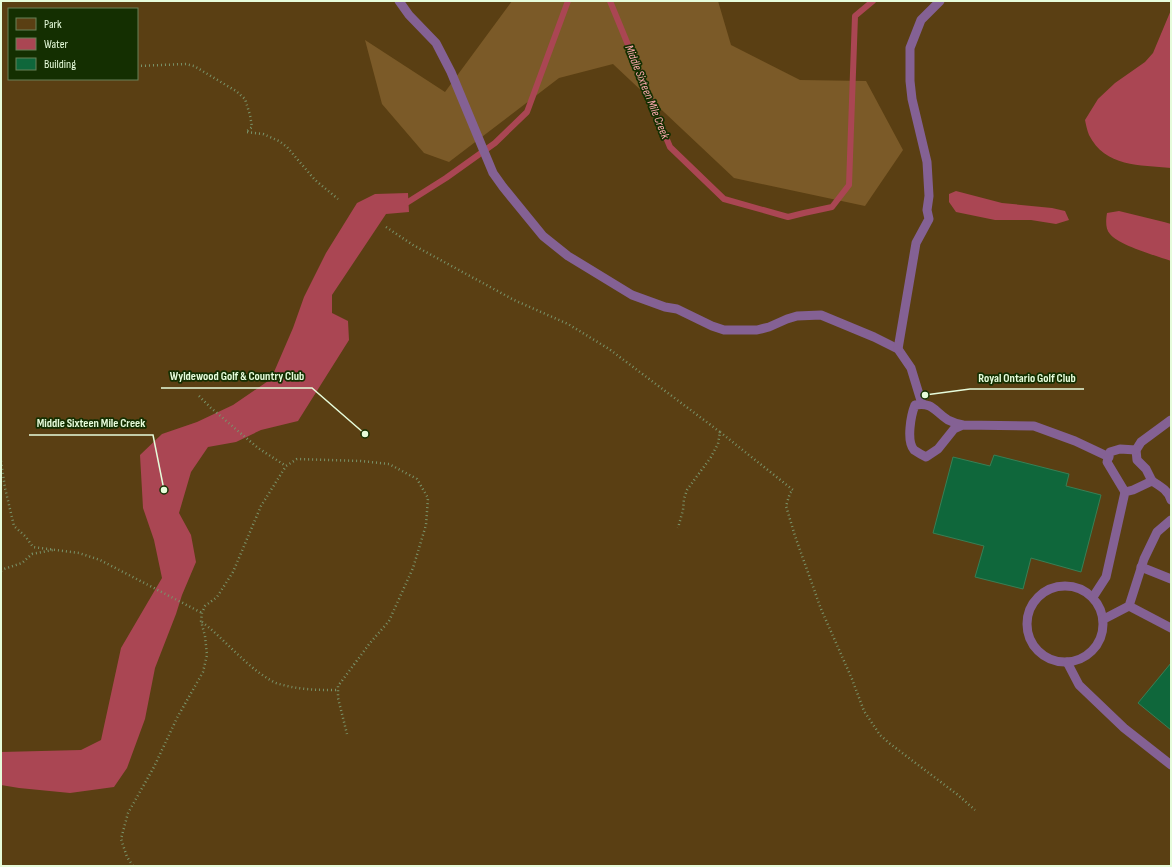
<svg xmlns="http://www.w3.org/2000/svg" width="1172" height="867" font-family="'Sofia Sans Condensed',sans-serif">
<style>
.green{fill:#5a3f13;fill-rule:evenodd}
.forest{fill:#7b5a28}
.water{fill:#aa4653}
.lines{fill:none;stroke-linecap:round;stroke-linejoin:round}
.stream{stroke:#aa4653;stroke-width:6}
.building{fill:#0f673b;stroke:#387f55}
.path{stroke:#79936a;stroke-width:2.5;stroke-dasharray:1 3;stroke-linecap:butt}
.lane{stroke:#846194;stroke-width:9}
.labels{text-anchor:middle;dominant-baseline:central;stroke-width:3.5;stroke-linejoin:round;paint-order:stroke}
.water-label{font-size:12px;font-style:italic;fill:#fca9af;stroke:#142f01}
.leader{fill:none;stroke:#e6fcdb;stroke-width:1.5}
.callout-dot{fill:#e6fcdb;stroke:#142f01;stroke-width:1.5}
.callout-label{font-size:12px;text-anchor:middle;font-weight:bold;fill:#e6fcdb;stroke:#142f01;stroke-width:3.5;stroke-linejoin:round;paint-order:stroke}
</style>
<rect width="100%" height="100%" fill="#1e3a0b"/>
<path class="green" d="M1,1H1171V866H1ZM9,9H137V79H9Z"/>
<path class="forest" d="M512,1H718L731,45L800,80L866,81L903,150L865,206L734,178L613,64L559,78L449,162L424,153L382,104L365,40L445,92Z"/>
<g class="water">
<path d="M1171,10V168C1140,165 1105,167 1089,135C1087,130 1086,125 1085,120L1098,99L1115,83L1145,62L1153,53Z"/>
<path d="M956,191L1002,203L1052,208L1065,211L1069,220L1056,224L1031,220H995L956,212L949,202V194Z"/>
<path d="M408,193L409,212L386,214L332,295V313L348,321L349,340L298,421L261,430L236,442L208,447L191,472L179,513L191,535L196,562L182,595L176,614L155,668L145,719L127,768L114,787L70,793L19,788L1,785V752L81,750L101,740L121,648L162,578L154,540L143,508L140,455L162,434L197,422L233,405L271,379L293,328L304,297L326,253L357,203L375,194Z"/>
<path d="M1119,211L1164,222L1171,224V261C1157,256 1118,245 1110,234C1105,229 1106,219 1107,213Z"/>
</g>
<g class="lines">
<g class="stream">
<path d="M610,1L670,147L724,199L788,217L804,213L832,207L849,185L855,16L873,1"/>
<path d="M408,202L446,178L495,143L527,112L568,1"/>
</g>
</g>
<g class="building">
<path d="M994,455L1069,474L1066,486L1101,495L1081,572L1031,558L1023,589L975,577L984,546L933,533L953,457L990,466Z"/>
<path d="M1171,663V730L1138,703Z"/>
</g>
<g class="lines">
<g class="path">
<path d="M137,66L186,64L194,66L236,91L245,99L250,115L252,127L246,132L263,134L279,141L287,147L315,180L338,199"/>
<path d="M386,227L413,245L514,300L568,324L609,349L720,432L718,444L711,457L687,490L684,499L683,510L678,528"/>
<path d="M199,396L211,408L258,448L286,466"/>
<path d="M720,432L793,490L790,493L786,506L795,536L821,609L852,679L864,711L880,735L889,743L958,795L975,810"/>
<path d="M1,461L5,488L14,526L26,537L33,547L79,553L100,560L202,613"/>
<path d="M1,571L4,569L22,563L32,554L53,550"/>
<path d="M202,622C226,640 245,666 272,681C275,683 279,684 283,685C302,690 319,690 338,690"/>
<path d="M133,866L127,857L121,839L128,813L154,767L177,718L203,672L207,655L205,636L201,621L202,613L205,606L217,597L233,572L261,506L286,466L297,459L361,461L389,464L417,479L428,498L426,525L413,568L389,621L370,643L338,686V698L347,734"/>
</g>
<g class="lane">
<path d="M399,1L409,15L436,43L451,72L493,173L503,187L543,236L568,256L632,295L665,307L677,309L712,326L724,330H757L769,327L787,319L797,316L821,315L874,337L898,349L911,368L922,404"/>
<path d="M898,349L916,243L929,219L927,210L929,196L927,162L912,99L910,81V48L921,20L940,1"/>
<path d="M963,425C958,424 952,422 948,420C934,411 933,402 915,405C911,415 906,441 914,450C917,452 922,455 926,457L938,449L954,429L963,425L1034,426L1075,441L1109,457"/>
<path d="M1152,481L1146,469L1137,460L1136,450L1141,442L1171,420"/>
<path d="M1125,492L1107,462L1110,452L1120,449L1136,450"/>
<path d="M1141,567L1171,579"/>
<circle cx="1065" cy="624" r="38"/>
<path d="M1093,597L1106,577L1125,492L1133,490L1152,481C1160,486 1168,490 1171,500"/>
<path d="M1129,606L1171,628"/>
<path d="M1104,619L1129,606L1144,559L1157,532L1171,520"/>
<path d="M1067,662L1079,685L1124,728L1171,765"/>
</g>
</g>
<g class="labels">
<g class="water-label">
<text transform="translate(647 92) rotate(68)">Middle Sixteen Mile Creek</text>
</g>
</g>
<path class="leader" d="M365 434L312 388H161M925 395L970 389H1084M164 490L153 435H29"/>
<g class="callout-dot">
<circle cx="365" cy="434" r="4"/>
<circle cx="925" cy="395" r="4"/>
<circle cx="164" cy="490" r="4"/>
</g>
<g class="callout-label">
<text x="237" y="380">Wyldewood Golf &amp; Country Club</text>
<text x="1027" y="382">Royal Ontario Golf Club</text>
<text x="91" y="427">Middle Sixteen Mile Creek</text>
</g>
<rect width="1172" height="867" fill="none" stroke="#e6fcdb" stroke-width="4"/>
<rect x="8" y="8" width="130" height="72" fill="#142f01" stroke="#688158"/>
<rect x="16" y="18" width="20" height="12" fill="#5a3f13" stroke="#688158"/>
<text x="44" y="28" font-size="12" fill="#e6fcdb">Park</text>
<rect x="16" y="38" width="20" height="12" fill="#aa4653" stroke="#688158"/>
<text x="44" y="48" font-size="12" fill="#e6fcdb">Water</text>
<rect x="16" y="58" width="20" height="12" fill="#0f673b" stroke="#688158"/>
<text x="44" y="68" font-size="12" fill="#e6fcdb">Building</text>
</svg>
